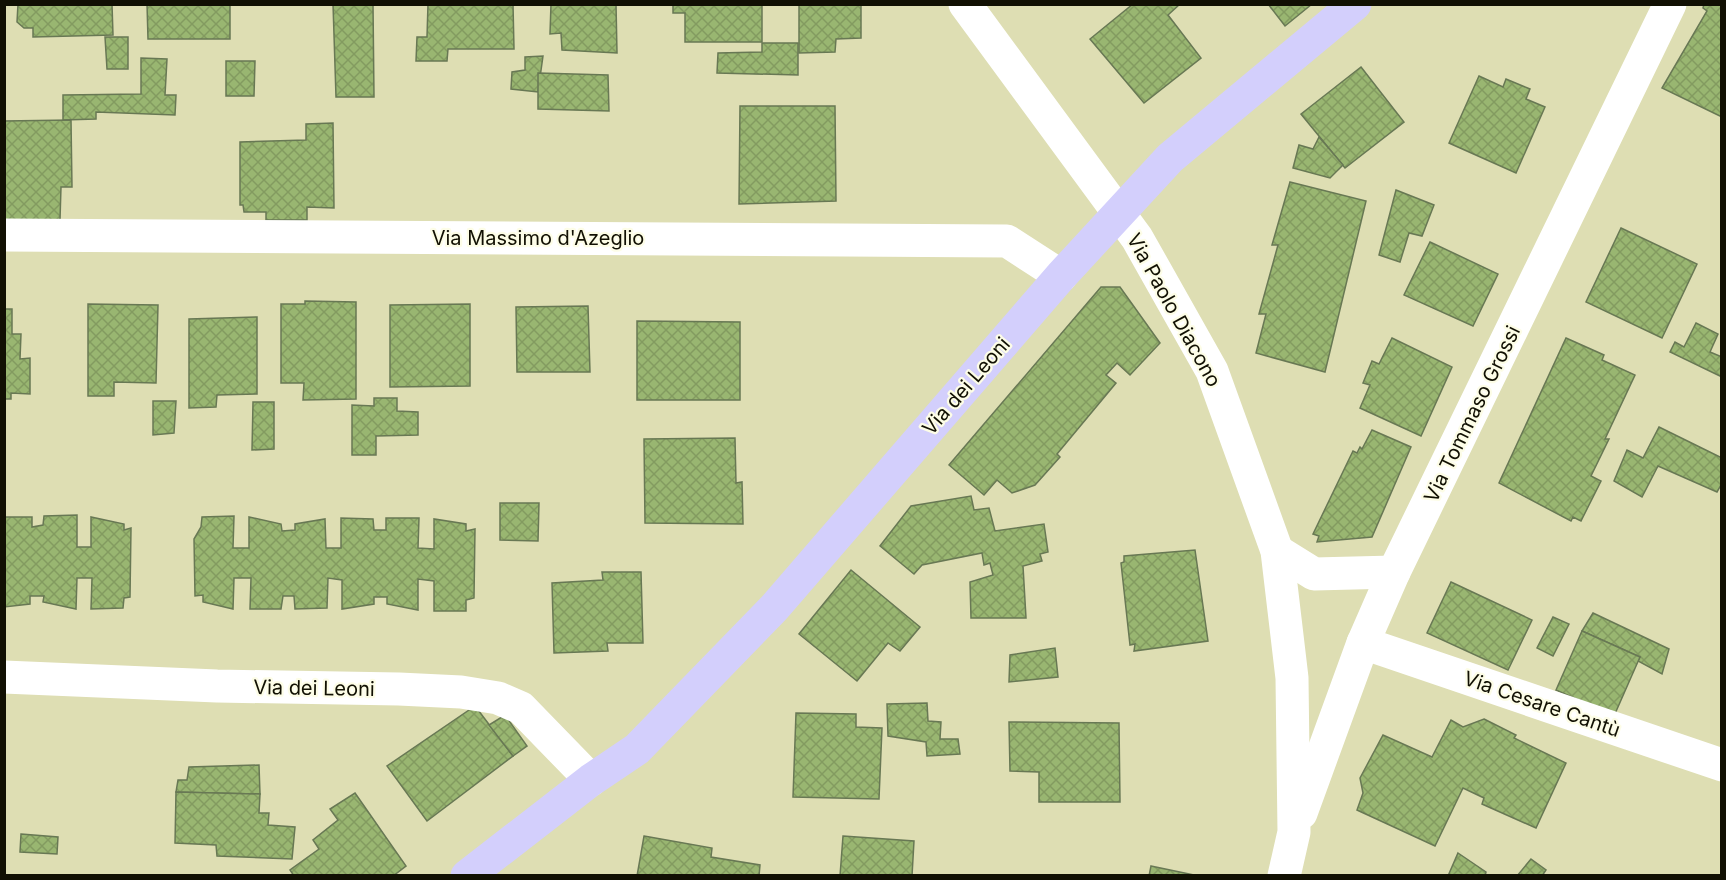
<svg xmlns="http://www.w3.org/2000/svg" width="1726" height="880" font-family="Inter,sans-serif">
<style>
.building{fill:url(#building-cross-hatch);stroke:#687854;stroke-width:1.5}
.lines{fill:none;stroke-linecap:round;stroke-linejoin:round}
.minor{stroke:#fff;stroke-width:33}
.major{stroke:#d3cffc;stroke-width:33}
.labels{text-anchor:middle;dominant-baseline:central;stroke-width:4.5;stroke-linejoin:round;paint-order:stroke}
.street-label{font-size:20px;fill:#111003;stroke:#fdfde7}
</style>
<defs>
<pattern id="building-cross-hatch" width="8" height="8" patternUnits="userSpaceOnUse" patternTransform="scale(1.5)"><rect width="8" height="8" fill="#99b671"/><path d="M0 0l8 8M0 8l8-8" fill="none" stroke="#839b60"/></pattern>
</defs>
<rect width="100%" height="100%" fill="#dedeb3"/>
<g class="building">
<path d="M18,4H112L113,35L33,37V28H24L17,22Z"/>
<path d="M147,4H230V39H148Z"/>
<path d="M333,4H373L374,97H336Z"/>
<path d="M428,4H513L514,49H448L447,61H416L417,37H427Z"/>
<path d="M551,4H616L617,53L562,50L561,33L550,34Z"/>
<path d="M673,4H762V42H685V13H673Z"/>
<path d="M799,4H861V38L836,39L835,52L799,53Z"/>
<path d="M1133,4H1180L1168,15L1201,58L1144,103L1090,39Z"/>
<path d="M1268,4H1312L1285,26Z"/>
<path d="M1704,4H1722V117L1662,88L1707,11L1703,8Z"/>
<path d="M105,37H128V69H107Z"/>
<path d="M762,43H798V75L717,73L718,53L762,52Z"/>
<path d="M543,56L538,92L511,89L512,72L525,70V57Z"/>
<path d="M141,58L167,59L165,95H176L175,115L96,112V119L63,120V95L141,94Z"/>
<path d="M226,61H255L254,96H226Z"/>
<path d="M1361,67L1404,122L1345,168L1301,114Z"/>
<path d="M538,73L608,75L609,111L538,109Z"/>
<path d="M1479,76L1503,87L1506,79L1530,89L1526,99L1545,107L1516,173L1449,143Z"/>
<path d="M740,106H835L836,201L739,204Z"/>
<path d="M71,120L72,187H61L60,220H4V121Z"/>
<path d="M333,123L334,208L307,207V220H266V212H244L243,205H240V142L306,140V124Z"/>
<path d="M1319,137L1343,165L1330,178L1293,168L1299,145L1313,149Z"/>
<path d="M1290,182L1366,201L1325,372L1256,353L1266,314H1259L1278,245H1272Z"/>
<path d="M1396,190L1434,205L1422,236L1409,233L1400,262L1379,255Z"/>
<path d="M1621,228L1697,264L1662,338L1586,302Z"/>
<path d="M1430,242L1498,274L1473,326L1404,295Z"/>
<path d="M1101,287H1120L1160,343L1130,375L1117,363L1106,375L1116,383L1057,454L1060,457L1035,485L1012,493L997,480L984,495L949,465Z"/>
<path d="M305,301L356,302V399L303,400L304,383H281V304H305Z"/>
<path d="M88,304L158,305L156,383L114,382V396H88Z"/>
<path d="M470,304V386L390,387V305Z"/>
<path d="M588,306L590,372H517L516,307Z"/>
<path d="M4,309H12V334H21L20,359L30,358V394L11,393V399H4Z"/>
<path d="M257,317V394L217,395L216,407L189,408V319Z"/>
<path d="M637,321L740,322V400H637Z"/>
<path d="M1696,323L1718,334L1710,352L1722,357V377L1670,352L1675,342L1684,347Z"/>
<path d="M1392,338L1452,367L1421,436L1360,408L1370,385L1363,383L1372,361L1379,364Z"/>
<path d="M1566,338L1604,355L1602,360L1635,375L1605,439H1609L1591,476L1601,481L1581,521L1573,517L1571,521L1499,483Z"/>
<path d="M374,398H397V411L418,412V435L376,436V455H352V405L374,406Z"/>
<path d="M153,401H176L174,433L153,435Z"/>
<path d="M253,402H274V449L252,450Z"/>
<path d="M1659,427L1722,458V483L1717,492L1658,466L1642,497L1614,481L1627,450L1643,458Z"/>
<path d="M1372,430L1411,447L1372,537L1317,542L1319,536L1313,534L1353,451L1357,453L1360,447L1362,449Z"/>
<path d="M735,438L736,483L742,482L743,524L645,523L644,439Z"/>
<path d="M971,496L974,510L989,508L995,531L1044,524L1048,552L1040,554L1042,561L1023,566L1026,618H971L970,582L993,575L990,563L984,565L982,553L922,565L914,574L880,546L911,506Z"/>
<path d="M500,503H539L538,541L500,540Z"/>
<path d="M77,515V547H91V517L124,524V530L131,528L130,597L124,598L123,608L91,609L92,578H77L76,609L43,602L44,596H30V604L4,607V517H32V527L43,525L44,516Z"/>
<path d="M234,516L233,548H249V517L281,524L282,531L295,530V524L325,519L326,548H341V518L373,519L374,530H386V518H419L418,548L434,549V519L466,524V531L475,529L474,598L466,600V611H434V581L418,579V610L387,604V597H374V604L342,609V580L328,578L327,608L295,609L294,596H283L281,609H250L251,578H234L233,609L203,602V595L195,596L194,539L201,527L202,517Z"/>
<path d="M1195,550L1208,641L1134,651L1135,644L1130,645L1121,563L1124,562V556Z"/>
<path d="M851,570L920,627L900,651L888,643L857,681L799,634Z"/>
<path d="M602,572H641L643,643H607L608,651L554,653L552,583L603,580Z"/>
<path d="M1451,582L1532,620L1508,670L1427,633Z"/>
<path d="M1593,613L1669,649L1662,674L1638,661L1640,657L1582,631Z"/>
<path d="M1553,617L1569,624L1553,656L1537,648Z"/>
<path d="M1582,631L1640,657L1614,716L1556,690Z"/>
<path d="M1055,648L1058,677L1009,682L1010,655Z"/>
<path d="M927,703L928,721L941,722L940,739H958L960,754L927,756L926,742L888,736L887,704Z"/>
<path d="M475,706L513,756L427,821L387,766Z"/>
<path d="M796,713L856,714V727L882,728L879,799L793,797Z"/>
<path d="M505,715L527,746L513,756L489,725Z"/>
<path d="M1484,719L1516,735L1514,738L1566,763L1536,828L1482,804L1484,798L1463,788L1435,846L1357,810L1363,793L1360,778L1383,735L1432,757L1451,720L1463,727Z"/>
<path d="M1009,722L1119,723L1120,802H1039V772L1010,771Z"/>
<path d="M259,765L260,794L176,792L178,780H187L189,767Z"/>
<path d="M176,792L260,794L259,813H269L268,825L295,827L292,859L217,856L216,845L175,843Z"/>
<path d="M355,793L406,866L393,876H294L290,870L319,849L313,840L338,820L330,809Z"/>
<path d="M21,834L58,837L57,854L20,852Z"/>
<path d="M644,836L712,848L711,857L760,865L759,876H637Z"/>
<path d="M843,836L914,841L912,876H840Z"/>
<path d="M1458,853L1486,872L1485,876H1448Z"/>
<path d="M1531,859L1546,870L1542,876H1517Z"/>
<path d="M1151,866L1194,875L1149,876Z"/>
</g>
<g class="lines">
<g class="minor">
<path d="M965,4L1137,238L1212,371L1277,551L1292,678L1294,832L1284,876"/>
<path d="M4,235L1007,241L1061,276"/>
<path d="M1277,551L1314,574L1394,572"/>
<path d="M1363,643L1722,765"/>
<path d="M4,677L217,686L399,689L461,692L498,698L521,708L591,780"/>
<path d="M1301,813L1363,643L1394,572L1670,4"/>
</g>
<path class="major" d="M467,876L591,780L637,749L774,608L1061,276L1170,158L1355,4"/>
</g>
<g class="labels">
<g class="street-label">
<text x="538" y="238">Via Massimo d'Azeglio</text>
<text transform="translate(1174 310) rotate(61)">Via Paolo Diacono</text>
<text transform="translate(966 386) rotate(-49)">Via dei Leoni</text>
<text transform="translate(1472 414) rotate(-64)">Via Tommaso Grossi</text>
<text transform="translate(314 688) rotate(1)">Via dei Leoni</text>
<text transform="translate(1542 704) rotate(19)">Via Cesare Cantù</text>
</g>
</g>
<rect width="1726" height="880" fill="none" stroke="#111003" stroke-width="12"/>
</svg>
